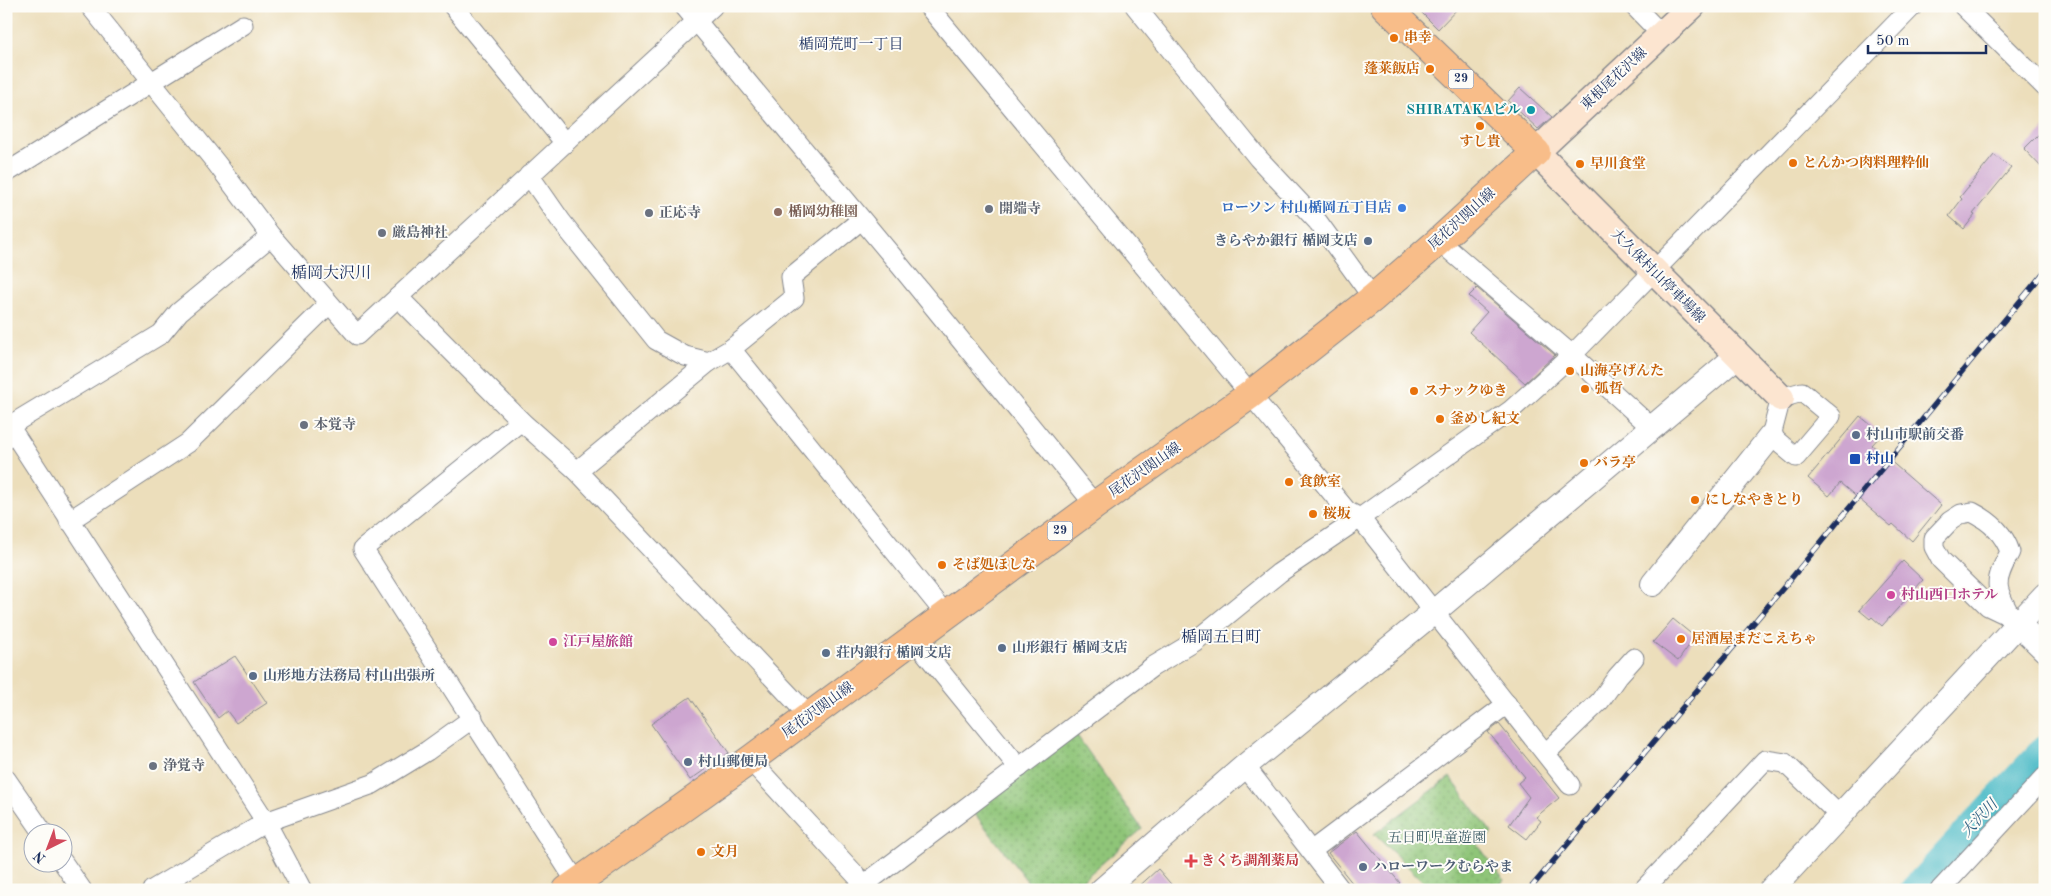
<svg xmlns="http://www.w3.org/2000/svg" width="2051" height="896" font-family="'Old Standard TT','Noto Serif JP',serif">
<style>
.grass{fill:url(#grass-dots);stroke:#557a6b}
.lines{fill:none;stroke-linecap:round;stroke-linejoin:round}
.river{stroke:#4fbcc8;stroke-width:29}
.building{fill:#cda6d0}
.minor-casing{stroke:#84868c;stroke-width:21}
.tertiary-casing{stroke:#84868c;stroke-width:26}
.secondary-casing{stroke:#84868c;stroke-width:29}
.primary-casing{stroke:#84868c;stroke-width:30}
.minor{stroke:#fff;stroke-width:19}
.tertiary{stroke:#fff;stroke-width:24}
.secondary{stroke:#fce5d0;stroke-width:26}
.primary{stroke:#f8bd89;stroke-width:28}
.rail-casing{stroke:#1b2f5e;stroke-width:5.5}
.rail{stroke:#fdfcf7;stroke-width:4;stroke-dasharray:11;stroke-linecap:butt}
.food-dot{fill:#e8710a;stroke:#fdfcf7;stroke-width:2}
.culture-dot{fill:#0f9aa8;stroke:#fdfcf7;stroke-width:2}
.shop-dot{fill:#3f7fe0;stroke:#fdfcf7;stroke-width:2}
.worship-dot{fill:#6b7280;stroke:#fdfcf7;stroke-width:2}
.education-dot{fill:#8d6e63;stroke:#fdfcf7;stroke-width:2}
.service-dot{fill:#5c6f8a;stroke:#fdfcf7;stroke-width:2}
.transit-dot{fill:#1a4fb4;stroke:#fdfcf7;stroke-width:2}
.hotel-dot{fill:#d1479c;stroke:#fdfcf7;stroke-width:2}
.health-dot{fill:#e0444e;stroke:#fdfcf7;stroke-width:2}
.labels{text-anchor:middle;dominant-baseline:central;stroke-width:4;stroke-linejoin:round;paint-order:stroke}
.shield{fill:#fdfcf7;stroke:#5f6c8c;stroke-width:1}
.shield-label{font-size:12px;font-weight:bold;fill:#1b2f5e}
.food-label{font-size:14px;font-weight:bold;fill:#c56008;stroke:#fdfcf7;text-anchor:start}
.street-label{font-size:14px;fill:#1b2f5e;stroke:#fdfcf7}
.culture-label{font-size:14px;font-weight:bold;fill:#0d838f;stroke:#fdfcf7;text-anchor:end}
.shop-label{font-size:14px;font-weight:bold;fill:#366cbe;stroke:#fdfcf7;text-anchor:end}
.worship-label{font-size:14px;font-weight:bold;fill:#5b616d;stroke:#fdfcf7;text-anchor:start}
.education-label{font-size:14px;font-weight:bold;fill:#785e54;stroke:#fdfcf7;text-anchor:start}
.service-label{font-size:14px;font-weight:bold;fill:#4e5e75;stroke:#fdfcf7;text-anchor:start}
.transit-label{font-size:14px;font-weight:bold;fill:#164399;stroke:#fdfcf7;text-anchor:start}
.hotel-label{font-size:14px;font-weight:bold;fill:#b23c85;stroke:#fdfcf7;text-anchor:start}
.park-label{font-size:14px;fill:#3e5c66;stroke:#fdfcf7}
.health-label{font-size:14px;font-weight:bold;fill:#be3a42;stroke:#fdfcf7;text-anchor:start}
.neighbourhood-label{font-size:15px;fill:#1b2f5e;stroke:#fdfcf7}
.water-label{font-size:15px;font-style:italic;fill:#2d6083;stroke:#fdfcf7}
.quarter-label{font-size:16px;fill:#1b2f5e;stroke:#fdfcf7}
</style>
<defs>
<pattern id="grass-dots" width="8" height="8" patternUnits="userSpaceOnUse" patternTransform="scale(1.25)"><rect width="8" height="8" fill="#8fc578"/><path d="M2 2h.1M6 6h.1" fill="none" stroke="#74a066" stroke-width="1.8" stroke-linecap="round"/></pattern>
</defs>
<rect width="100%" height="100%" fill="#fdfcf7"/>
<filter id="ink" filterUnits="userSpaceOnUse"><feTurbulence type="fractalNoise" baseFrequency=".02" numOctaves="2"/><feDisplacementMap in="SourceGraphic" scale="10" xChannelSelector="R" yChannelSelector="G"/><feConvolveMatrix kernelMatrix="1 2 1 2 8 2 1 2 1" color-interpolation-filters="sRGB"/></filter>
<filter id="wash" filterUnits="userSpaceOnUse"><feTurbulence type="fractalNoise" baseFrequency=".0096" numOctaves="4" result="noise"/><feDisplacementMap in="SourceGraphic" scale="20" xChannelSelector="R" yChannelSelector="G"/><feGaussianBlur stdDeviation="1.12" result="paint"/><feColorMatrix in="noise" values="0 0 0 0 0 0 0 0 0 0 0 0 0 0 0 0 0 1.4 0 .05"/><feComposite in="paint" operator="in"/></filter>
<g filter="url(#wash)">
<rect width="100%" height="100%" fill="#ecdebb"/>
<g class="grass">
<path d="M1076,734L1142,829L1071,890H1034L971,809Z"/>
<path d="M1450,777L1492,833L1478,845L1504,880L1497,890H1432L1374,834Z"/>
</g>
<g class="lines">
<path class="river" d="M1914,890L2045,749"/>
</g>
<g id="blocks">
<g class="building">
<path d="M1415,6H1460L1438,29Z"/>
<path d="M1520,88L1552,117L1538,129L1508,101Z"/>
<path d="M2045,128V171L2024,149Z"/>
<path d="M1994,155L2011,168L1973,214L1975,215L1964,229L1949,216L1962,199L1960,197Z"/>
<path d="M1477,288L1555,355L1525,383L1469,332L1487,312L1469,296Z"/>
<path d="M1860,416L1882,434L1872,445L1941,505L1912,541L1893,524L1891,526L1840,483L1829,496L1808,478Z"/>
<path d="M1903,561L1923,580L1882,626L1872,617L1870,619L1859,610Z"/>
<path d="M1673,619L1695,637L1678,661L1653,642Z"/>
<path d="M235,656L267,703L236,723L227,711L218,718L194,682Z"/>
<path d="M690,697L729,753L690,780L651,724Z"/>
<path d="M1499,724L1559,798L1536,817L1541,821L1527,839L1509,825L1529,797L1518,783L1525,777L1488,732Z"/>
<path d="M1357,831L1400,883L1391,890H1358L1328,853Z"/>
<path d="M1158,869L1176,890H1135Z"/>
</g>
</g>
</g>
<g filter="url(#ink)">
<use href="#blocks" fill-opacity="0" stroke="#84868c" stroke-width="1"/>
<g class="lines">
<g class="minor-casing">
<g id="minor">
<path d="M90,6L217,164L271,236L357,335L713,6"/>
<path d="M453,6L565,143"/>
<path d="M684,6L893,257L1095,505"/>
<path d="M928,6L1347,511L1360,518L1570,785"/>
<path d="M1135,6L1258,158L1318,222L1373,298"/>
<path d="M1634,6L1662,35"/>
<path d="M1963,6L2045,87"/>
<path d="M6,173L243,25"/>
<path d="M529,175L561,221L656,340L685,356L709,362L731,349L794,298L791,277L861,220"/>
<path d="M1439,241L1572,355L1652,428"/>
<path d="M398,297L521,421L577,471L809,716"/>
<path d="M731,349L946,615"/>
<path d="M1802,392L1831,416L1796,457L1771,436L1781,398Z"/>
<path d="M6,421L266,822L302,890"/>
<path d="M521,421L363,549L577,883"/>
<path d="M9,426L161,334L179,312L271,236"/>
<path d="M577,471L709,362"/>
<path d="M1972,512C1990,521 2004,533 2010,552C1994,583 1994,586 2011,617L1988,606L1941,560L1934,547V538L1950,521L1961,514Z"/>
<path d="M69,521L188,443L329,304"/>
<path d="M914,639L1019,768"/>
<path d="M1546,753L1600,701L1617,677L1634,658"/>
<path d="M750,760L864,884L871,890"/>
<path d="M1245,766L1341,890"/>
<path d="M6,779L44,834"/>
<path d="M1311,851L1507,704"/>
<path d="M62,861L82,890"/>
<path d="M152,890L266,822L373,784L427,751L473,718"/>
<path d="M857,890L1152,667L1194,642L1279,573L1360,518L1511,410L1572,355L1913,6"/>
<path d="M1643,890L1765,760L1785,763L1840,816"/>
<path d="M1940,890L2045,777"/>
</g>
</g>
<g class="tertiary-casing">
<g id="tertiary">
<path d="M1653,584L1771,436"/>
<path d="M2011,617L2045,650"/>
<path d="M1102,890L1245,766L1435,611L1737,356"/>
<path d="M1771,890L2045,595"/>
</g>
</g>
<g class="secondary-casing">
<path id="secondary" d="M1692,6L1536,152L1781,398"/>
</g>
<g class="primary-casing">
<path id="primary" d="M567,890L750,760L1095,505L1250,395L1373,298L1439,241L1536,152L1385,6"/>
</g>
<use href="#minor" class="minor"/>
<use href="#tertiary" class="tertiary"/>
<use href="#secondary" class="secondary"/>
<use href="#primary" class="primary"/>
<g class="rail-casing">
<path id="rail" d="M1529,890L1789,581L2045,271"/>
</g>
<use href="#rail" class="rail"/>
</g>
</g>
<g class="food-dot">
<circle cx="1394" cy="38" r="5"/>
<circle cx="1430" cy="69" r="5"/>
<circle cx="1480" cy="126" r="5"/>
<circle cx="1793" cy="163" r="5"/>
<circle cx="1580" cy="164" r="5"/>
<circle cx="1570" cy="371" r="5"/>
<circle cx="1585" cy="389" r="5"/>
<circle cx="1414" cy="391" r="5"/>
<circle cx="1440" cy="419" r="5"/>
<circle cx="1584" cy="463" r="5"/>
<circle cx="1289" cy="482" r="5"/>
<circle cx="1695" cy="500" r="5"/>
<circle cx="1313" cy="514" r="5"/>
<circle cx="942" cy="565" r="5"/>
<circle cx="1681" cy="639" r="5"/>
<circle cx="701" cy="852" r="5"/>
</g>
<circle class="culture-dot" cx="1531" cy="110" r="5"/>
<circle class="shop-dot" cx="1402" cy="208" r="5"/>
<g class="worship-dot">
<circle cx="989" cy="209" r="5"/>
<circle cx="649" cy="213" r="5"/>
<circle cx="382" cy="233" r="5"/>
<circle cx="304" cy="425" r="5"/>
<circle cx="153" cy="766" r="5"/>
</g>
<circle class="education-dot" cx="778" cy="212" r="5"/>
<g class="service-dot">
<circle cx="1368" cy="241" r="5"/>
<circle cx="1856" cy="435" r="5"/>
<circle cx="1002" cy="648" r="5"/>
<circle cx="826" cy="653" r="5"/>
<circle cx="253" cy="676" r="5"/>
<circle cx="688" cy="762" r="5"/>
<circle cx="1363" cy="867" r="5"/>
</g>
<rect class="transit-dot" x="1849" y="453" width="12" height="12" rx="2.5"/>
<g class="hotel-dot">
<circle cx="1891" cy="595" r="5"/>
<circle cx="553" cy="642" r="5"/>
</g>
<path class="health-dot" d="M1188.5 853.5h5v5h5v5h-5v5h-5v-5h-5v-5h5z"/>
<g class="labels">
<g class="shield">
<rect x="1448.5" y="69.5" width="25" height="19" rx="4"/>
<rect x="1047.5" y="521.5" width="25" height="19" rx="4"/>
</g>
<g class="shield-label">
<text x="1461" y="79">29</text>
<text x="1060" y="531">29</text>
</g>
<g class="food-label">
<text x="1404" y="38">串幸</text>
<text x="1420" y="69" text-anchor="end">蓬莱飯店</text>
<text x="1480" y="142" text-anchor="middle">すし貴</text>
<text x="1803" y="163">とんかつ肉料理粋仙</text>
<text x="1590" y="164">早川食堂</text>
<text x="1580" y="371">山海亭げんた</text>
<text x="1595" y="389">弧哲</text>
<text x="1424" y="391">スナックゆき</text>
<text x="1450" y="419">釜めし紀文</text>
<text x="1594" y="463">バラ亭</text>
<text x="1299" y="482">食飲室</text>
<text x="1705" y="500">にしなやきとり</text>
<text x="1323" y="514">桜坂</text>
<text x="952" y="565">そば処ほしな</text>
<text x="1691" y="639">居酒屋まだこえちゃ</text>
<text x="711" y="852">文月</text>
</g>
<g class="street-label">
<text transform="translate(1614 79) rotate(-43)">東根尾花沢線</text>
<text transform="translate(1462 219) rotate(-42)">尾花沢関山線</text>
<text transform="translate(1658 276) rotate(45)">大久保村山停車場線</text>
<text transform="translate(1145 470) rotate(-35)">尾花沢関山線</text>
<text transform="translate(818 710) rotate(-36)">尾花沢関山線</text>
</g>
<g class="culture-label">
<text x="1521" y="110">SHIRATAKAビル</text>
</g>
<g class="shop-label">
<text x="1392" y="208">ローソン 村山楯岡五丁目店</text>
</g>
<g class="worship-label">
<text x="999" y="209">開端寺</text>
<text x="659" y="213">正応寺</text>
<text x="392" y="233">厳島神社</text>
<text x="314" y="425">本覚寺</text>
<text x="163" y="766">浄覚寺</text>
</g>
<g class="education-label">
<text x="788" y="212">楯岡幼稚園</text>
</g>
<g class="service-label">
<text x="1358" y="241" text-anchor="end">きらやか銀行 楯岡支店</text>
<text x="1866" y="435">村山市駅前交番</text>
<text x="1012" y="648">山形銀行 楯岡支店</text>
<text x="836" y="653">荘内銀行 楯岡支店</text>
<text x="263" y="676">山形地方法務局 村山出張所</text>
<text x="698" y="762">村山郵便局</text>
<text x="1373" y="867">ハローワークむらやま</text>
</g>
<g class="transit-label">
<text x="1866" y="459">村山</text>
</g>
<g class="hotel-label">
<text x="1901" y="595">村山西口ホテル</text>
<text x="563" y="642">江戸屋旅館</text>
</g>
<g class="park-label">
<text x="1437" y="838">五日町児童遊園</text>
</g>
<g class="health-label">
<text x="1201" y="861">きくち調剤薬局</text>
</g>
<g class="neighbourhood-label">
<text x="851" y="45">楯岡荒町一丁目</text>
</g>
<g class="water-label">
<text transform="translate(1980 819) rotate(-47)">大沢川</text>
</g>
<g class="quarter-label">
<text x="331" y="274">楯岡大沢川</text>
<text x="1221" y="638">楯岡五日町</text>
</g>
</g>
<rect width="2051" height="896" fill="none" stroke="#fdfcf7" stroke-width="25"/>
<g transform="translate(48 848) rotate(222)"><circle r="24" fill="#fdfcf7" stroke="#a3aaba"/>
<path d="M0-4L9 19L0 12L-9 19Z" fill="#d1495b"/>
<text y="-8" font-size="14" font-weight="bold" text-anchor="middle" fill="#1b2f5e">N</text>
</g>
<path d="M1868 45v8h118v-8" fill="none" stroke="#1b2f5e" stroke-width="2.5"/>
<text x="1876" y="45" font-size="15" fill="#1b2f5e" stroke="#fdfcf7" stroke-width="4" paint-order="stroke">50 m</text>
</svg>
